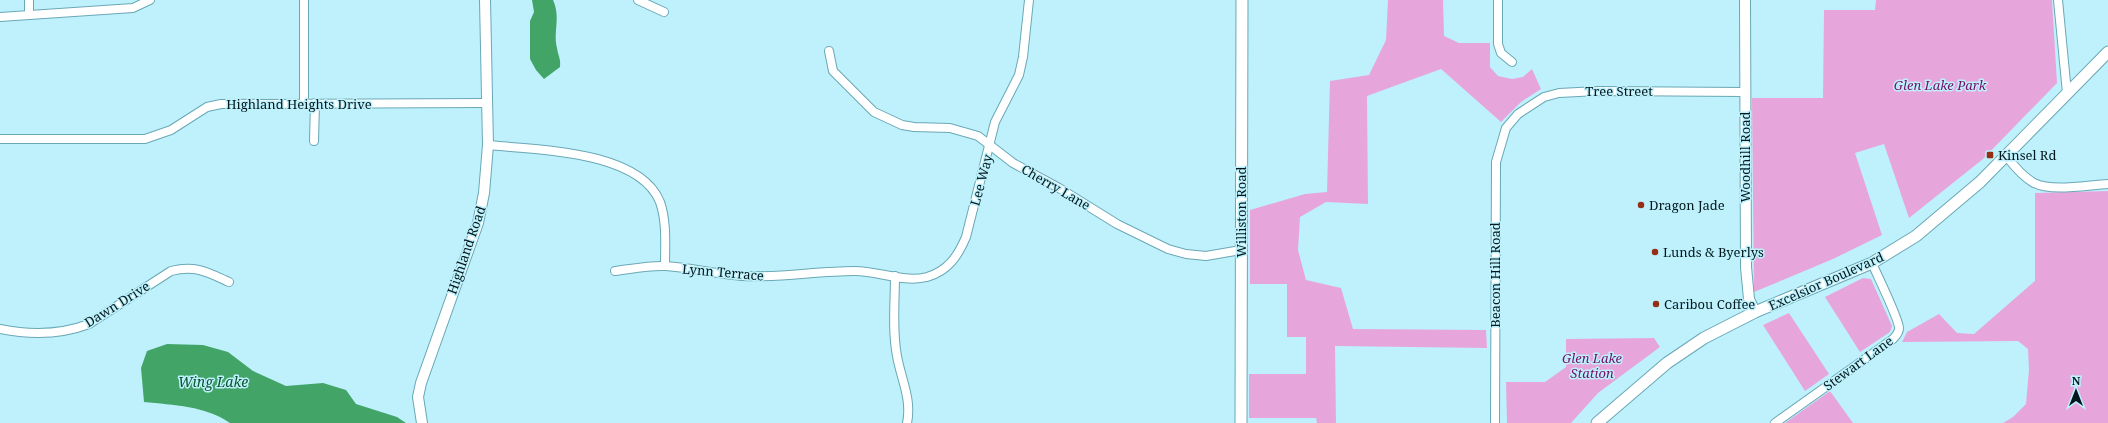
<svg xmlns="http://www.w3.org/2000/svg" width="2108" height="423" font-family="'Noto Serif',serif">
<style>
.green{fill:#e7a6db}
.water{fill:#42a567}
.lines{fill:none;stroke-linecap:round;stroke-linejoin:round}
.minor-casing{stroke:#69a8b6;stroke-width:10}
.tertiary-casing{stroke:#69a8b6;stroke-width:12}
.secondary-casing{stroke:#69a8b6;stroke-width:13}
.minor{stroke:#fff;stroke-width:8}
.tertiary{stroke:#fff;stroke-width:10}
.secondary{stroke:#fff;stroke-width:11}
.poi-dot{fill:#962d17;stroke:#bef1fc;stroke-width:1.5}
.labels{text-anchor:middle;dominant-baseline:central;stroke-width:3;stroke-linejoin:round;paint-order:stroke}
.park-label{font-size:13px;font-style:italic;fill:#720f68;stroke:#bef1fc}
.street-label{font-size:13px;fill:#00181d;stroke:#bef1fc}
.poi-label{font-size:13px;fill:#00181d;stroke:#bef1fc;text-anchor:start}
.water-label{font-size:14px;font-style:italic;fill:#07542c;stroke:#bef1fc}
</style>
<rect width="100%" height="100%" fill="#bef1fc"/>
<g class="green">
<path d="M1388,0H1443L1444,36L1459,43H1490V67L1498,76L1512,79L1523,77L1532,69L1541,89L1521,102L1501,122L1441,69L1367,96L1368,204L1326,202L1300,217L1298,250L1306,280L1341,288L1353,329L1486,330L1487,348L1335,346L1336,423H1317L1316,418H1249V374H1306V337H1287V284H1250V210L1305,194L1327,192L1330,81L1369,75L1386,40Z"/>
<path d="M1876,0H2052L2057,83L1983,159L1909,218L1884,144L1855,153L1882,235L1833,259L1754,292L1752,98H1823L1824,10H1875Z"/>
<path d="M2108,191V423H2003L2013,417L2026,404L2029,370L2028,349L2018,341L1902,342L1907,332L1939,314L1957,333L1974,334L2035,281V193Z"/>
<path d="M1863,278L1871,279L1892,326L1890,332L1860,352L1825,297Z"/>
<path d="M1789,313L1829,374L1805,391L1763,325Z"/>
<path d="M1654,338L1660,347L1598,393L1571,423H1507L1506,382H1545L1566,367V339Z"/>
<path d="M1830,391L1853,423H1785Z"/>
</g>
<g class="water">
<path d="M532,0H553C561,18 553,31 557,48C558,56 561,58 560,67L544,79L536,70L530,59V21L534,12Z"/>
<path d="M167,344L203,345L228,352L253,371L286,386L323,383L346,390L356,404L397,417L406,423H230C206,406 173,405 144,402L141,368L147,351Z"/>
</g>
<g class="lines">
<g class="minor-casing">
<g id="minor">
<path d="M29,0V14"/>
<path d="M638,0L664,12"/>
<path d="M1498,0V44L1501,53L1512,62"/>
<path d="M2058,0L2067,93"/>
<path d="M0,17L133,8L150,0"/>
<path d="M829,51L833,71L874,112L902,125L914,127L950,128L978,136L1013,163L1059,188L1117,224L1168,249L1186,254L1206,256L1241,250"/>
<path d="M304,103V0"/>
<path d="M0,139H145L171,130L207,107L221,104L486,103"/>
<path d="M314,141L315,103"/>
<path d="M488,145C536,150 639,150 660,202C667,222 665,245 665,266"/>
<path d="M2007,157C2014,166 2023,177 2034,183C2052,192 2087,185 2108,184"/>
<path d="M615,271C631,269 650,265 666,266C692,268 717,274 742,276C779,278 817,271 855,271C878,271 904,283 927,277C948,271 958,256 966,237L995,122L1019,75L1023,57L1029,0"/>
<path d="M895,276C895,302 892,330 897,356C901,379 912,399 907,423"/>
<path d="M0,329C30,335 60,335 89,324L171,271C196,265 207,272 229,282"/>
<path d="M1495,423L1496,162L1506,128L1518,114L1544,97L1559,93L1598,91L1744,92"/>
<path d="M1775,423L1893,339C1896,336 1899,333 1899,328C1899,319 1877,275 1872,263"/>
</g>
</g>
<g class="tertiary-casing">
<g id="tertiary">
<path d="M1745,0L1746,267L1749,299L1755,312"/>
<path d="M422,423L418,397L421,383L478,223L484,193L488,145L485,0"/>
</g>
</g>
<g class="secondary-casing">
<g id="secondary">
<path d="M1241,423L1242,0"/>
<path d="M1597,423L1667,363L1704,338L1755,312L1872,263L1916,236L1980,182L2108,52"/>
</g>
</g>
<use href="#minor" class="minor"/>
<use href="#tertiary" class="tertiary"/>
<use href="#secondary" class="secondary"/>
</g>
<g class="poi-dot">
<rect x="1986" y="151" width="8" height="8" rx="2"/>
<circle cx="1641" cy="205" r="4"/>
<circle cx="1655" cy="252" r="4"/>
<circle cx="1656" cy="304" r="4"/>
</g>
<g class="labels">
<g class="park-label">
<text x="1940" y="85">Glen Lake Park</text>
<text x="1592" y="358">Glen Lake<tspan x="1592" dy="15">Station</tspan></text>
</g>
<g class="street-label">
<text x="1619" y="91">Tree Street</text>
<text x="299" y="104">Highland Heights Drive</text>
<text transform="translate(1745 157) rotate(-90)">Woodhill Road</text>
<text transform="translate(981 180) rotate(-75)">Lee Way</text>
<text transform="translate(1056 187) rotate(30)">Cherry Lane</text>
<text transform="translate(1241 212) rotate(-90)">Williston Road</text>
<text transform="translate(466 250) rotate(-71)">Highland Road</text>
<text transform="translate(723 272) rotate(5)">Lynn Terrace</text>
<text transform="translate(1495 275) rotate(-90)">Beacon Hill Road</text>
<text transform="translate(1826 281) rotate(-24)">Excelsior Boulevard</text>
<text transform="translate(117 304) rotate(-32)">Dawn Drive</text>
<text transform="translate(1858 363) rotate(-36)">Stewart Lane</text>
</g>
<g class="poi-label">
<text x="1998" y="155">Kinsel Rd</text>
<text x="1649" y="205">Dragon Jade</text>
<text x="1663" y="252">Lunds &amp; Byerlys</text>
<text x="1664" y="304">Caribou Coffee</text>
</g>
<g class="water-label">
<text x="213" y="381">Wing Lake</text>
</g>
</g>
<g transform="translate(2076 391)" stroke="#bef1fc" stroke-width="3" paint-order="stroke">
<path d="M0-3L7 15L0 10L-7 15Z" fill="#00181d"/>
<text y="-6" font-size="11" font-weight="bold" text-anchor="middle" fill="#00181d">N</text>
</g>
</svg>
